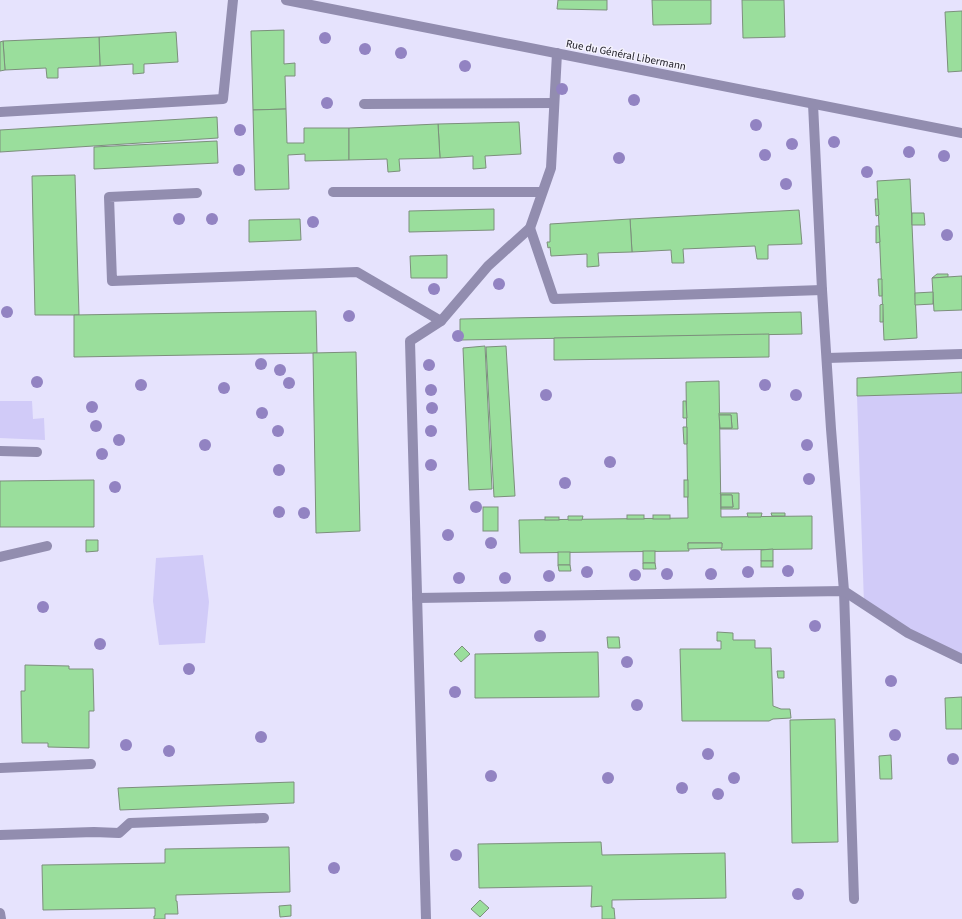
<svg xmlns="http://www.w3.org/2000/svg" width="962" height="919" font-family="'Source Sans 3',sans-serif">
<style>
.green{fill:#d1cbf8}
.building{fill:#9ade9c;stroke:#7c8f7c}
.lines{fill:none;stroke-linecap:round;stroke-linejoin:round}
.lane{stroke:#928daf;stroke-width:10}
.street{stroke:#928daf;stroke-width:10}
.tree{fill:#9283c2}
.labels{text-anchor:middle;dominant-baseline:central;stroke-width:3;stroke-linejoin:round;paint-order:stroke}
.street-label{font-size:11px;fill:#1b1a23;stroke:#f4f2fd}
</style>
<rect width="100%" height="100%" fill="#e6e3fd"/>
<g class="green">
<path d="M962,393V657L864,604L857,396Z"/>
<path d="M0,401H32L33,419L44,418L45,440L0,438Z"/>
<path d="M203,555L209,602L205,643L159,645L153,601L156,558Z"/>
</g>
<g class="building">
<path d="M558,0H607V10L557,9Z"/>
<path d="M652,0H711V24L653,25Z"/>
<path d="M742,0H784L785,37L743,38Z"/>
<path d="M962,11V71L948,72L945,12Z"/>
<path d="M284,30V64L295,63V76H285L286,109L253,110L251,31Z"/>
<path d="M176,32L178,62L144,64V73L133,74V64L100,66L99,37Z"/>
<path d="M99,37L100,66L58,68V78H47L46,68L5,70L3,41Z"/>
<path d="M3,41L5,70L0,71V42Z"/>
<path d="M286,109L287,143H304V128H349V160L305,161V154L288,155L289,189L255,190L253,110Z"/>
<path d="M217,117L218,138L0,152V130Z"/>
<path d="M519,122L521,154L485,156L486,168L473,169V156L440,158L438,124Z"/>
<path d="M438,124L440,158L399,159L400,171L388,172L387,159L349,160V128Z"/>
<path d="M217,141L218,163L94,169V147Z"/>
<path d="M75,175L79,315H35L32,176Z"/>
<path d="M910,179L917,338L884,340L877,181Z"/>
<path d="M875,199H878L879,215L876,216Z"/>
<path d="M494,209V230L409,232V211Z"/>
<path d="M799,210L802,244L768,245V259H757L755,246L683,249L684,263H672L671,250L632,252L630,219Z"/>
<path d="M912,213H924L925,225H912Z"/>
<path d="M300,219L301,240L249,242V220Z"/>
<path d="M630,219L632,252L598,253L599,266L587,267V254L551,256L550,247L548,248L547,242H550V224Z"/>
<path d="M876,226H879L880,242L876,243Z"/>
<path d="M447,255V278H411L410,256Z"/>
<path d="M937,274H948V277L932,278Z"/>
<path d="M962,276V310L934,311L932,278Z"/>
<path d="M878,279H882V296H879Z"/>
<path d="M933,292V304L915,305V293Z"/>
<path d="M883,304V322H880V305Z"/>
<path d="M316,311L317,353L74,357V315Z"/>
<path d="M801,312L802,334L460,340V319Z"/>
<path d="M769,334V357L554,360V338Z"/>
<path d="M485,346L492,489L469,490L463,348Z"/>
<path d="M506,346L515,496L494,497L486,347Z"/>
<path d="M356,352L360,531L316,533L313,353Z"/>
<path d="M962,372V393L857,396V378Z"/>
<path d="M719,381L721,517L812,516V549L721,550L722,543H688L689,551L520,553L519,520L688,518L686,382Z"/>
<path d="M683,401H686L687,418H683Z"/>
<path d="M719,413H737L738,429H720V428H732L731,415H719Z"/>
<path d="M719,415H731L732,428H720Z"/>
<path d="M683,427H687V444H684Z"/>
<path d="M94,480V527H0V481Z"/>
<rect x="684" y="480" width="4" height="17"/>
<path d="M720,493H739V509H721V507H733L732,495H721Z"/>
<path d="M721,495H732L733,507H721Z"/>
<rect x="483" y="507" width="15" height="24"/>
<path d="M747,513H762L761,517H748Z"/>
<path d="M771,513H785V516H772Z"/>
<rect x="627" y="515" width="17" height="4"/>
<rect x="653" y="515" width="17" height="4"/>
<path d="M568,516H583L582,520H568Z"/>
<rect x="545" y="517" width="14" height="3"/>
<path d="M86,540H98V551L86,552Z"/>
<path d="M688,543H722V548L688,549Z"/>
<path d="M773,549V561H761V550Z"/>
<rect x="643" y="551" width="12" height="12"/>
<rect x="558" y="552" width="12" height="13"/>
<rect x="761" y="561" width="12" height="6"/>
<path d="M643,563H655L656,569H643Z"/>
<path d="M558,565H570L571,571H559Z"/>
<path d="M717,632L733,633V640H755V648H771L773,706L781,709H790L791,718L773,719L769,721H682L680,649H721V641H717Z"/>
<path d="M607,637H619L620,648H608Z"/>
<path d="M462,646L470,654L461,662L454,654Z"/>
<path d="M598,652L599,697L475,698V654Z"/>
<path d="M25,665L69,666V669H93L94,711H89V748L48,747V743H22L21,691H25Z"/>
<path d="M777,671H784V678H778Z"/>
<path d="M962,697V729H946L945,698Z"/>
<path d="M835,719L838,842L792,843L790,720Z"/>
<path d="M891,755L892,779H880L879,756Z"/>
<path d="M294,782V803L120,810L118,788Z"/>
<path d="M601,842L602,855L725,853L726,898L612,900V908H614L615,919H602V906L591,907L592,886L479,888L478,844Z"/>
<path d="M289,847L290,892L176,895V901H177L178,914H165V919H154V916H155V908L43,910L42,865L165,863V849Z"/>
<path d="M480,900L489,908L480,917L471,909Z"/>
<path d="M291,905V916L280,917L279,906Z"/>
</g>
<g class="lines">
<g class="lane">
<path d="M364,104L554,103"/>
<path d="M813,104L822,290L831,429L844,591L854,899"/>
<path d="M0,112L223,99L233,0"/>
<path d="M333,192H542"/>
<path d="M197,193L109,197L112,281L357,272L441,321"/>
<path d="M530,228L554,299L822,290"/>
<path d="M827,358L962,354"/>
<path d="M0,451L37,452"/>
<path d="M0,557L47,546"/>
<path d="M417,598L844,591L908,633L962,659"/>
<path d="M0,768L91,764"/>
<path d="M0,835L94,832L119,833L130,823L264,818"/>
<path d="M0,913L1,919"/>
<path d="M426,919L410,341L441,321L488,266L530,228L551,168L557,53"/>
</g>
<path class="street" d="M286,0L962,133"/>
</g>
<g class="tree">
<circle cx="325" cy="38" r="6"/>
<circle cx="365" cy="49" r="6"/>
<circle cx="401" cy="53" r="6"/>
<circle cx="465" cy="66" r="6"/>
<circle cx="562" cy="89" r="6"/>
<circle cx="634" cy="100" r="6"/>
<circle cx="327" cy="103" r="6"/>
<circle cx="756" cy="125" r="6"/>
<circle cx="240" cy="130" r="6"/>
<circle cx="834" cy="142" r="6"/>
<circle cx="792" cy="144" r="6"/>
<circle cx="909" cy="152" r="6"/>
<circle cx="765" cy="155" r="6"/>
<circle cx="944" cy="156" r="6"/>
<circle cx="619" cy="158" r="6"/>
<circle cx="239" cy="170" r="6"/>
<circle cx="867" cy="172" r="6"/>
<circle cx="786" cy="184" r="6"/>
<circle cx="179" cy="219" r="6"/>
<circle cx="212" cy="219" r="6"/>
<circle cx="313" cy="222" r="6"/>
<circle cx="947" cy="235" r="6"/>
<circle cx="499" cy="284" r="6"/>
<circle cx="434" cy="289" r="6"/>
<circle cx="7" cy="312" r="6"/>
<circle cx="349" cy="316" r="6"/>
<circle cx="458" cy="336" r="6"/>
<circle cx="261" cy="364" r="6"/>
<circle cx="429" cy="365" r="6"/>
<circle cx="280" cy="370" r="6"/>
<circle cx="37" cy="382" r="6"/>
<circle cx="289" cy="383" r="6"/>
<circle cx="141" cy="385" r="6"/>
<circle cx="765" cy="385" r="6"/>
<circle cx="224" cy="388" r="6"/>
<circle cx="431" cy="390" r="6"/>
<circle cx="546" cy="395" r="6"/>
<circle cx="796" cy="395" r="6"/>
<circle cx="92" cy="407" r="6"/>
<circle cx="432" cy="408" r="6"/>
<circle cx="262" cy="413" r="6"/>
<circle cx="96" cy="426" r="6"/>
<circle cx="278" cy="431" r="6"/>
<circle cx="431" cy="431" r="6"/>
<circle cx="119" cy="440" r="6"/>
<circle cx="205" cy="445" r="6"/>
<circle cx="807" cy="445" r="6"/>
<circle cx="102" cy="454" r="6"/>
<circle cx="610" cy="462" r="6"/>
<circle cx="431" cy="465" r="6"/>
<circle cx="279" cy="470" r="6"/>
<circle cx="809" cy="479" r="6"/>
<circle cx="565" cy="483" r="6"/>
<circle cx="115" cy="487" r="6"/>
<circle cx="476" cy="507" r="6"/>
<circle cx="279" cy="512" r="6"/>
<circle cx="304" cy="513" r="6"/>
<circle cx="448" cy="535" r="6"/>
<circle cx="491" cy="543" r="6"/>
<circle cx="788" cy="571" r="6"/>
<circle cx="587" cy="572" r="6"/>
<circle cx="748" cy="572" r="6"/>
<circle cx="667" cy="574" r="6"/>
<circle cx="711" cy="574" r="6"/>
<circle cx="635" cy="575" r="6"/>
<circle cx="549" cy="576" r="6"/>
<circle cx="459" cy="578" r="6"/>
<circle cx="505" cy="578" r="6"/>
<circle cx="43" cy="607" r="6"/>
<circle cx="815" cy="626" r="6"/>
<circle cx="540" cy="636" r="6"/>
<circle cx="100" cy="644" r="6"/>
<circle cx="627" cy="662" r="6"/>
<circle cx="189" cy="669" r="6"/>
<circle cx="891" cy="681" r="6"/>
<circle cx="455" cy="692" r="6"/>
<circle cx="637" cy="705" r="6"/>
<circle cx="895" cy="735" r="6"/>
<circle cx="261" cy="737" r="6"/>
<circle cx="126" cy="745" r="6"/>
<circle cx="169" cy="751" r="6"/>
<circle cx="708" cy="754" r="6"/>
<circle cx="953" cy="759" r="6"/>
<circle cx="491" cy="776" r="6"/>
<circle cx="608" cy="778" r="6"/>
<circle cx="734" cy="778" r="6"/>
<circle cx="682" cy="788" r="6"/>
<circle cx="718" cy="794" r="6"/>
<circle cx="456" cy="855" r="6"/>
<circle cx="334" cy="868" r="6"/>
<circle cx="798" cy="894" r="6"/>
</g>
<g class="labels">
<g class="street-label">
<text transform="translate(626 55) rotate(11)">Rue du Général Libermann</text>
</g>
</g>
</svg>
